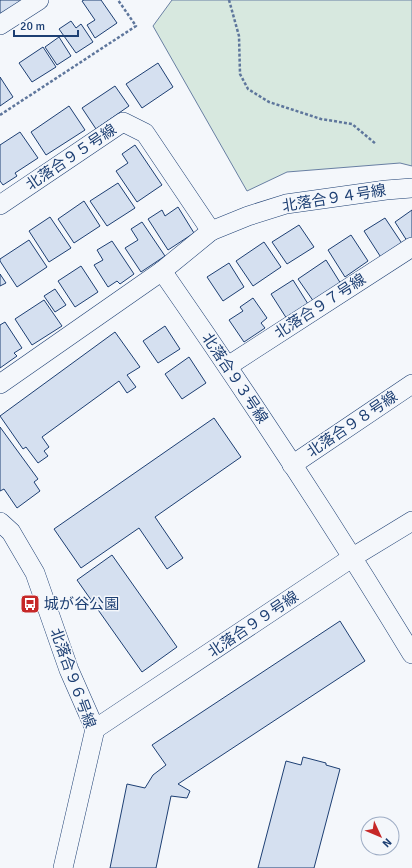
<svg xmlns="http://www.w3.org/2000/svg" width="412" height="868" font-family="Signika,'Noto Sans JP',sans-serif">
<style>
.green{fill:#d7e8df;stroke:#687fa3}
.building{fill:#d5e0f0;stroke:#1d3f73}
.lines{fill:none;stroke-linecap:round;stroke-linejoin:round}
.minor-casing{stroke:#1d3f73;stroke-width:20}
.path{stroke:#5e769c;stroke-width:2.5;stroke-dasharray:3 2;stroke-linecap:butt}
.minor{stroke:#f4f7fb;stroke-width:19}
.labels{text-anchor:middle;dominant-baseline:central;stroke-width:3;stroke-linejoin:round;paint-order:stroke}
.street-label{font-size:15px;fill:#1d3f73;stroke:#f4f7fb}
.poi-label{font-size:15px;fill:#1d3f73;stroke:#f4f7fb;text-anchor:start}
</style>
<rect width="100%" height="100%" fill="#f4f7fb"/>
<path class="green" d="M172,0H412V166L400,163L287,172L247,191L153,26Z"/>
<g class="building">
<path d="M0,0H27L0,18Z"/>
<path d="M84,0H101L117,23L95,38L87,25L95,20L82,1Z"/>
<path d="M71,21L76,28L81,24L93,42L76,53L59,29Z"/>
<path d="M59,37L71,56L57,65L45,47Z"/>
<path d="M43,47L56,67L32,82L19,63Z"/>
<path d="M158,63L173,87L142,108L126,84Z"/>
<path d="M0,77L13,97L0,106Z"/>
<path d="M115,86L129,106L96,129L82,108Z"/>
<path d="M69,106L85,130L46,155L31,132Z"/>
<path d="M20,132L38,158L15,173L17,176L3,185L0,181V145Z"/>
<path d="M135,145L162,185L137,202L116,171L128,163L122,154Z"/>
<path d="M118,183L135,208L107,226L90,201Z"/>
<path d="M84,201L100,226L74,243L58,219Z"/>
<path d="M178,207L194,233L168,250L148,219L162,210L165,216Z"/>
<path d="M412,210V242L409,244L395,222Z"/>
<path d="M50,217L71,248L49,262L29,231Z"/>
<path d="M385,218L403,245L382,259L364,231Z"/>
<path d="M142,222L165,256L141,272L125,248L138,240L131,229Z"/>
<path d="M299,225L314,247L287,264L272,242Z"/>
<path d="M351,235L368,261L345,277L328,250Z"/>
<path d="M29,240L47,267L17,287L0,261V259Z"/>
<path d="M112,241L134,274L120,284L117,281L108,287L94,265L103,260L97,250Z"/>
<path d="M264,242L281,267L253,286L236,261Z"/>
<path d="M326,260L341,284L314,302L298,279Z"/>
<path d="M229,263L244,287L223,301L207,277Z"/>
<path d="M81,266L98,292L75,307L58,281Z"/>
<path d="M0,274L6,283L0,286Z"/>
<path d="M293,280L308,304L287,319L271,294Z"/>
<path d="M55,289L66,305L55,312L44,296Z"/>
<path d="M253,298L267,318L261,323L265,328L244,342L229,320L243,311L240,307Z"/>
<path d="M44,300L62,326L32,345L15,319Z"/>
<path d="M5,322L22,348L14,353L17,356L0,368V325Z"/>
<path d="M165,326L180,349L158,363L143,341Z"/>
<path d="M115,332L140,367L127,375L136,387L127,393L119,381L42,437L49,447L44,451L48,456L38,463L26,447L23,449L0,416Z"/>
<path d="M189,357L206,383L182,399L165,374Z"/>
<path d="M214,418L241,457L155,517L183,558L167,569L139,528L81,568L54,529Z"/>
<path d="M0,427L38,479L34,482L40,491L17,508L4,489L0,491Z"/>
<path d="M112,555L177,647L142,672L77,580Z"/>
<path d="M340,621L365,661L178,784L190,791L187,798L171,796L156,868H110L127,784L145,788L153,775L166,765L152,745Z"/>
<path d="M303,757L326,763V765L340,769L314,868H258L286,761L301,765Z"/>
</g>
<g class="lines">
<g class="minor-casing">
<g id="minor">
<path d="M0,25L39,0"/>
<path d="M0,205L123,122L145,133L211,231"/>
<path d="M162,271L211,231L248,216L286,204L386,190L412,188"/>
<path d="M228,366L412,247"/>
<path d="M0,384L162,271C249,396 333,524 412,654"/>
<path d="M292,465L412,384"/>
<path d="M0,522L11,532L35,573L69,670L95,729L63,868"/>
<path d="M95,729L353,557L412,521"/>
</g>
</g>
<g class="path">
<path d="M229,0L239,36L240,74L248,89L269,102L321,119L352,124L376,144"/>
<path d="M0,115L136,26L118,0"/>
</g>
<use href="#minor" class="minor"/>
</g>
<defs>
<g id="bus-square" transform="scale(1)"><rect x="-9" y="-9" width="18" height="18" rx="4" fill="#c62828" stroke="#f4f7fb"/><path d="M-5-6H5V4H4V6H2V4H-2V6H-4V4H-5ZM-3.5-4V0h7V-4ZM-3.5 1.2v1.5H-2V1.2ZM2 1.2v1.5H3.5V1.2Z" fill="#fff"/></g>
</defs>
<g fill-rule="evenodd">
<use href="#bus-square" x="30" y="604"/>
</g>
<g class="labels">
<g class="street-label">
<text transform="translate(71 157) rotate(-34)">北落合９５号線</text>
<text transform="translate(334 198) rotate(-9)">北落合９４号線</text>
<text transform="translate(320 306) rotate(-33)">北落合９７号線</text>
<text transform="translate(235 378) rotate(56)">北落合９３号線</text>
<text transform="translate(352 424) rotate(-34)">北落合９８号線</text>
<text transform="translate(253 624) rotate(-34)">北落合９９号線</text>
<text transform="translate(73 678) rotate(70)">北落合９６号線</text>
</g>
<g class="poi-label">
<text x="44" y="604">城が谷公園</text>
</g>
</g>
<g transform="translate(380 836) rotate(134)"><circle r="19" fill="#f4f7fb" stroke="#9eadc5"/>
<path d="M0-3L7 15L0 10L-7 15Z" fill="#c62828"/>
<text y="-6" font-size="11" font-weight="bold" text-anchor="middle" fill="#1d3f73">N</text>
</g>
<path d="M14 30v6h64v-6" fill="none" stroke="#1d3f73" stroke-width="2"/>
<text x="20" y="30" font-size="12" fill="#1d3f73" stroke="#f4f7fb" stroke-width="3" paint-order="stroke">20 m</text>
</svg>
